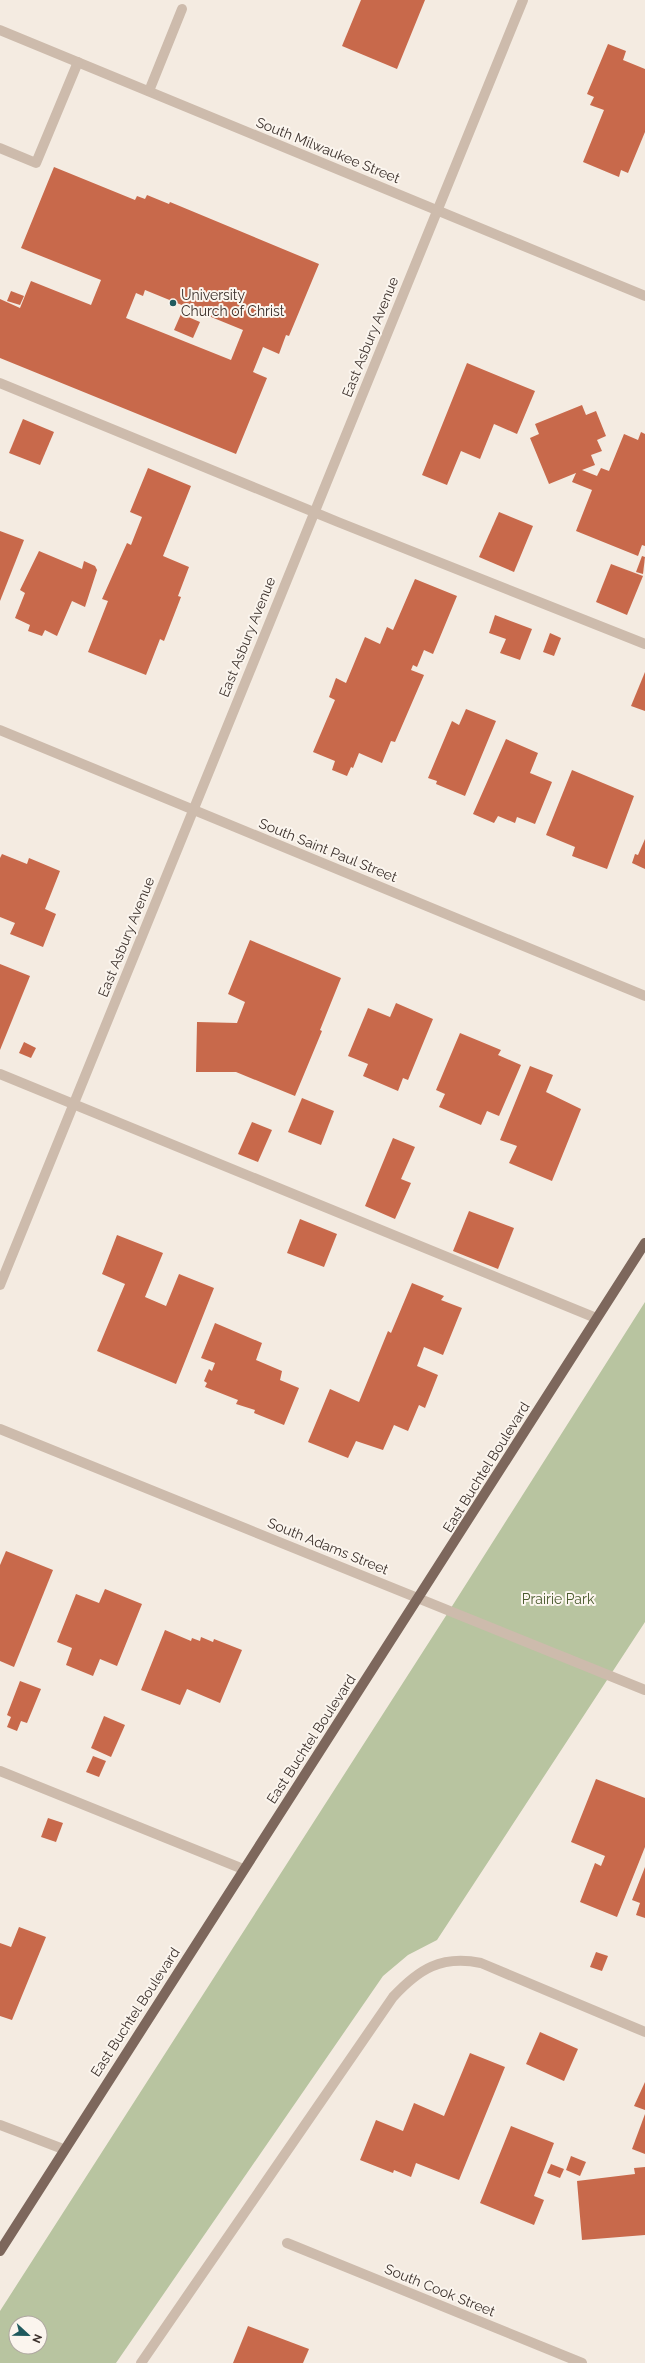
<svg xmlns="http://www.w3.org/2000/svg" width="645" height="2363" font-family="Raleway,sans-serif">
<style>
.green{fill:#b8c4a0;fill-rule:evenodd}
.building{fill:#c8694b;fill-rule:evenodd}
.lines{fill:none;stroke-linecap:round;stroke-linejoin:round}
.minor{stroke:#cdbbac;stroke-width:10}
.major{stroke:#7d675c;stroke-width:10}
.poi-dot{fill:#1f5a5e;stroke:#fbf5ee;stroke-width:1.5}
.labels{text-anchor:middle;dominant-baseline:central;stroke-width:4;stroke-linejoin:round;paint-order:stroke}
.street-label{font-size:14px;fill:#3b302b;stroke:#fbf5ee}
.poi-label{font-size:14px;fill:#3b302b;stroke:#fbf5ee;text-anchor:start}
.park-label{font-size:14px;fill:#4a5a2e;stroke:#fbf5ee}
</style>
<rect width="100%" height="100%" fill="#f4ebe1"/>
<path class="green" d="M645,1302V1622L437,1940L408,1955L383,1976L116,2363H0V2311L449,1611ZM16,2323H40V2347H16Z"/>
<g class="building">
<path d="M361,0H425L397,69L342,46Z"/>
<path d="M608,44L626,51L623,60L645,69V132L628,173L621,170L619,177L583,162L604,110L590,105L594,97L587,94Z"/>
<path d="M54,167L135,200L137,196L145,199L147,195L169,204L170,202L319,264L289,336L286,335L279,354L263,347L253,372L267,378L236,454L0,358V299L20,308L31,281L91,305L101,280L21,248ZM145,290L243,330L231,360L126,318L136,293L143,296Z"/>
<path d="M11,291L24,296L20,305L7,301Z"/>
<path d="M181,314L200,322L193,338L174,330Z"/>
<path d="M467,363L535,391L517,434L494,424L480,459L461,451L447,485L422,475Z"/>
<path d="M582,405L586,415L596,411L606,436L597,440L602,451L591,455L595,465L582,470L597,476L601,468L609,471L624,434L638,440L641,432L645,434V546L642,545L638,556L576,531L592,490L572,482L576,473L549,484L530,438L539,434L535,424Z"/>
<path d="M23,419L54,432L40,465L9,453Z"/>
<path d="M148,468L191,486L163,556L189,567L178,596L181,597L164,641L160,639L146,675L88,652L108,601L102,599L127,543L131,545L142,517L130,512Z"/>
<path d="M499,512L533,526L514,572L479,557Z"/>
<path d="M0,531L24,540L0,601Z"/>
<path d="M39,551L82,569L84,561L95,566L97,570L85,607L72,601L57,636L45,630L42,636L28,631L30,625L15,618L25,593L20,590Z"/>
<path d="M642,556L645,557L643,574L636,572Z"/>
<path d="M611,564L643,576L627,615L596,602Z"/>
<path d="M415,579L457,596L433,654L424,650L417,667L413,665L411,670L424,675L395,742L391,741L382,763L359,753L353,768L351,767L347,776L332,770L335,761L313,752L335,700L329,697L336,678L346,683L365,637L380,644L387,627L393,630Z"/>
<path d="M495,615L532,629L520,660L500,653L506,639L489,633Z"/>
<path d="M550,633L561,638L554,656L543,652Z"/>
<path d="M645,672V711L631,706Z"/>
<path d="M466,709L496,721L465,796L436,784L437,781L428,778L452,721L459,725Z"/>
<path d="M506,739L538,753L530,773L552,782L535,824L517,817L515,823L498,816L494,823L473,814Z"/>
<path d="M572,770L634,796L607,869L572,856L575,847L546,835Z"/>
<path d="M645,839V869L632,863L635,854L638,855Z"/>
<path d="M2,854L27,864L29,858L60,871L45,909L56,914L43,947L10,934L15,923L0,917V858Z"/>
<path d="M250,940L341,978L320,1030L322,1031L295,1096L236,1072H196L197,1022L237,1023L245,1002L228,994Z"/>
<path d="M0,964L30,976L0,1050Z"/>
<path d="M396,1003L433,1019L408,1080L403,1078L398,1091L363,1076L368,1064L348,1056L368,1008L390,1017Z"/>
<path d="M460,1033L501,1050L498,1055L521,1065L499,1116L487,1111L481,1125L439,1107L445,1094L436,1090Z"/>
<path d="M24,1042L36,1048L31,1058L19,1053Z"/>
<path d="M530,1066L553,1075L546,1092L581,1109L552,1181L509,1163L517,1146L500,1140Z"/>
<path d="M302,1098L334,1111L321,1145L288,1132Z"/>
<path d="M252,1122L272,1130L258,1162L238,1154Z"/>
<path d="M393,1138L415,1147L401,1179L411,1183L395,1219L365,1206Z"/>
<path d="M469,1211L514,1228L498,1269L453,1251Z"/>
<path d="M300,1219L337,1234L324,1267L287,1253Z"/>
<path d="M117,1235L163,1253L145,1297L166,1306L179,1274L214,1288L176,1384L97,1351L125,1284L102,1274Z"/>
<path d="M412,1283L444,1296L441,1300L462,1308L443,1355L424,1347L417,1366L438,1375L425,1408L419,1405L408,1431L394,1425L383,1450L356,1441L348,1458L308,1442L330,1389L359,1402L388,1331L391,1333Z"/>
<path d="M215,1323L262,1343L256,1360L282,1371L280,1380L299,1388L284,1425L254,1413L255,1410L236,1404L238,1400L205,1387L207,1383L204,1381L209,1369L212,1371L215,1363L201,1358Z"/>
<path d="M6,1551L53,1570L14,1667L0,1661V1565Z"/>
<path d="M105,1589L142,1604L117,1666L100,1659L93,1676L66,1665L72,1648L57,1642L76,1594L99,1603Z"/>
<path d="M165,1630L191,1641L192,1638L200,1641L201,1637L213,1642L214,1639L242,1650L220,1703L187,1689L180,1705L141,1690Z"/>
<path d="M20,1681L41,1689L27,1723L21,1721L17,1731L7,1727L11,1717L7,1715Z"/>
<path d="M104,1716L125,1725L111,1757L91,1748Z"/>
<path d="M93,1756L106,1761L99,1777L86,1772Z"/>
<path d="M596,1779L645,1798V1847L617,1917L580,1902L595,1863L601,1866L605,1856L571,1842Z"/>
<path d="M48,1818L63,1823L56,1842L41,1837Z"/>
<path d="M645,1867V1918L636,1915L640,1903L632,1900Z"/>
<path d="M19,1927L46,1937L12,2020L0,2016V1943L11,1947Z"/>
<path d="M596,1952L608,1956L602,1971L590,1967Z"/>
<path d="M540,2032L578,2049L564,2081L526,2064Z"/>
<path d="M470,2053L505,2067L459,2180L416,2163L411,2177L394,2170L393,2173L360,2160L376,2120L403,2131L414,2103L444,2116Z"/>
<path d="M645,2082V2110L634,2106Z"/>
<path d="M645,2114V2154L632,2149Z"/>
<path d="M511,2126L554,2143L534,2196L544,2200L534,2225L480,2203Z"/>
<path d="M571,2156L586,2162L580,2176L566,2170Z"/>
<path d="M551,2164L564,2169L560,2178L547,2173Z"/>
<path d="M645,2167V2235L582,2240L577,2181L635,2174L634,2168Z"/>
<path d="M248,2326L309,2349L303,2363H233Z"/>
</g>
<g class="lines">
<g class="minor">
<path d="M0,30L645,296"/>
<path d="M149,91L182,9"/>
<path d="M0,148L36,163L78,62"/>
<path d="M0,383L338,522L645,644"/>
<path d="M0,730L645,996"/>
<path d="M0,1074L596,1318"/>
<path d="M0,1285L523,0"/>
<path d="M0,1429L645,1690"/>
<path d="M0,1771L243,1869"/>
<path d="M0,2125L63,2149"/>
<path d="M287,2243L582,2363"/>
<path d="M141,2363L393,1997C419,1969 441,1955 481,1963L645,2032"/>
</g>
<path class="major" d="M0,2251L645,1243"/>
</g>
<circle class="poi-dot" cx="173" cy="303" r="4"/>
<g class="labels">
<g class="street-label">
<text transform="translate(328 150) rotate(22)">South Milwaukee Street</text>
<text transform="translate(370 337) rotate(-68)">East Asbury Avenue</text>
<text transform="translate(247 637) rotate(-68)">East Asbury Avenue</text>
<text transform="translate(328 850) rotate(22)">South Saint Paul Street</text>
<text transform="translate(126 937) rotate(-68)">East Asbury Avenue</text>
<text transform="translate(486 1467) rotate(-58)">East Buchtel Boulevard</text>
<text transform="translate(328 1546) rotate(22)">South Adams Street</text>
<text transform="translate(311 1739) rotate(-57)">East Buchtel Boulevard</text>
<text transform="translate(135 2012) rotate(-57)">East Buchtel Boulevard</text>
<text transform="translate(440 2290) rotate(22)">South Cook Street</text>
</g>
<g class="poi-label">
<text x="181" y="295">University<tspan x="181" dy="16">Church of Christ</tspan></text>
</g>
<g class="park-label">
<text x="558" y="1599">Prairie Park</text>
</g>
</g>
<g transform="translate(28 2335) rotate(112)"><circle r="19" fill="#fbf5ee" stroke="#aea6a0"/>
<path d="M0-3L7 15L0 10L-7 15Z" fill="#1f5a5e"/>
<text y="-6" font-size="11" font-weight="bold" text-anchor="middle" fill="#3b302b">N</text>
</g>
</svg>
